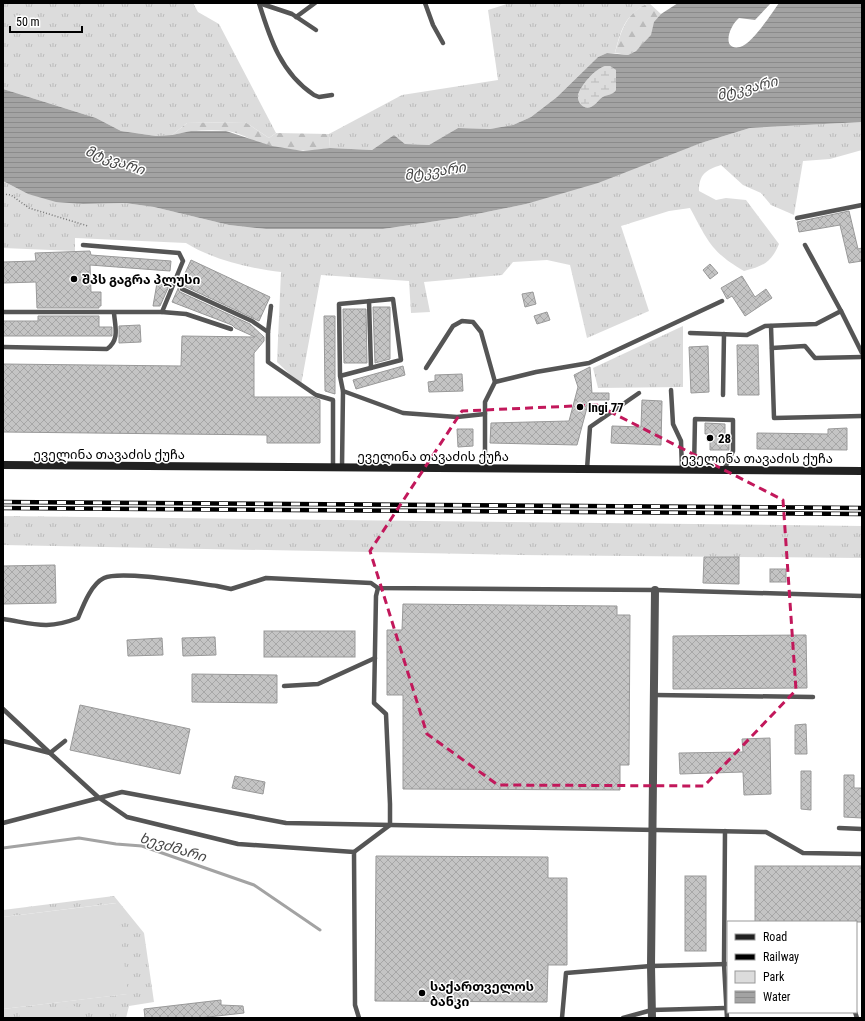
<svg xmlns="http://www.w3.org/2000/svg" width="865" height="1021" font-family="'Roboto Condensed','Noto Sans Georgian',sans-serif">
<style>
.grass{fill:url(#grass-tufts)}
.forest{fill:url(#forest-firs)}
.wetland{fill:url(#wetland-marsh)}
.park{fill:#dcdcdc}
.water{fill:url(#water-rules);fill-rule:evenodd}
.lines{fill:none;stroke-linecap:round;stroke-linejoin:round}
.stream{stroke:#a3a3a3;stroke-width:3}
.building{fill:url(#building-cross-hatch);stroke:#999}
.path{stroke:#777;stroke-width:1.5;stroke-dasharray:1 2;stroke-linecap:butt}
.service{stroke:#555;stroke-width:4.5}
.minor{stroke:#555;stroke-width:8}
.secondary{stroke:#222;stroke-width:8}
.rail-casing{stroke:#000;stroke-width:4.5}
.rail{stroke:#fff;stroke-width:3;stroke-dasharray:9;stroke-linecap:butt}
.marked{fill:none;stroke:#c2185b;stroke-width:3;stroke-dasharray:8 5;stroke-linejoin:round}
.poi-dot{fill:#000;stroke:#fff;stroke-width:1.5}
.labels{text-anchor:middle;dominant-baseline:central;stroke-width:3;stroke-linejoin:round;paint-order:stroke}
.poi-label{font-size:13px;font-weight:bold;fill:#000;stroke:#fff;text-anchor:start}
.street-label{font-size:13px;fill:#000;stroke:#fff}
.water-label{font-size:14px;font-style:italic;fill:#444;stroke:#fff}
</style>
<defs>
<pattern id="grass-tufts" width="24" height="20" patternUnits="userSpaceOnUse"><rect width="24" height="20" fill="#dcdcdc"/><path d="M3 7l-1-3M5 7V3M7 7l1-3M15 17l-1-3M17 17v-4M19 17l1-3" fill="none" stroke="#bbb"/></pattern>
<pattern id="forest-firs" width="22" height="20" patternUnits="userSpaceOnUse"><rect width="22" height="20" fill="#dcdcdc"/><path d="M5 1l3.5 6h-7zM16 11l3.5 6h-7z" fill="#bbb"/></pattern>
<pattern id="wetland-marsh" width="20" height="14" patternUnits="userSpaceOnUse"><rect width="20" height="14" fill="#dcdcdc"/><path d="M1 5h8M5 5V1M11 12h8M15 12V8" fill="none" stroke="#bbb"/></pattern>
<pattern id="water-rules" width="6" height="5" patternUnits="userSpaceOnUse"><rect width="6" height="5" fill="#a3a3a3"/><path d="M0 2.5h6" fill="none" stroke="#8b8b8b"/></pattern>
<pattern id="building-cross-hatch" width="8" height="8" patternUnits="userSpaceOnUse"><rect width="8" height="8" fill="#c4c4c4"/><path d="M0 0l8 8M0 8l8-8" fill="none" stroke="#a7a7a7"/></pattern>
</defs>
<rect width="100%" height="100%" fill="#fff"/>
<g class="grass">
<path d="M3,3H193L198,12L219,24L276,133L269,138L245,122L187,123L172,135L156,136L121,131L96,118L3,89Z"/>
<path d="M510,3H648C625,15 621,29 615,53H607L598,57L557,97L531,117L513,125L490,129L458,128L429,145L405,144L394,135L372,150L330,148L329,134L402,95L498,80L488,10Z"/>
<path d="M862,122V150L830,159L803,161L794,215L771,205L761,193L743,185L721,165C706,170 699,174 699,191L716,200L726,198L746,200L779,244C771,263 763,266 744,271C711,252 708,241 690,208L669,211L621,226L649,311L587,338L570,265L547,260L513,262L502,275L424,282L430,312L411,313L409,281L321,275L301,385L277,362L281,272C251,269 211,259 186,243L75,238V251L3,248V181L28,194L83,204L125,203L154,207L229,225L266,229H383L457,218L526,204L701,143L750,128Z"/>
<path d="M683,326V387L598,388L593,368Z"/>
<path d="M3,516L862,526V558L520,555L3,545Z"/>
<path d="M114,896L144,933L154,1002L129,1006L126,1018H3V1009L127,994L116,903L3,917V910Z"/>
</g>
<g class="forest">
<path d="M649,3L661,14C655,21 655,26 652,34C648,44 636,51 628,55L615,53C621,31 626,12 649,3Z"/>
<path d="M245,122L269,138L276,133L329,134L330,148C304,153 280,150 255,141C246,137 237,132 226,131C208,129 189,131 172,135L187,123Z"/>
</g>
<path class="wetland" d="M605,66H610L616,70V90C612,96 605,94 600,99C597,102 595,105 591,107C584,110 577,103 578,95C581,85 595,69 605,66Z"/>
<g class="park">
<path d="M117,903L128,994L3,1009V917Z"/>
<path d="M76,1006L78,1018H20L19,1014Z"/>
</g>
<path class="water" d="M678,3H771L755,20L739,18C729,26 721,51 740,47C752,44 772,13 779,3H862V122L750,128L701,143L598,183L526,204L457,218L383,229H266L229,225L154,207L125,203L83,204L56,202L28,194L3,181V89L96,118L121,131L156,136L172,135L191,131H226L272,146L303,151L330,148L372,150L394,135L405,144L429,145L458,128L490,129L513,125L531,117L557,97L598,57L607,53L628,55L636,51L651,35L654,22L661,14ZM605,66H610L616,70V90C612,96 605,94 600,99C597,102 595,105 591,107C584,110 577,103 578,95C581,85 595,69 605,66Z"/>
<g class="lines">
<path class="stream" d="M3,848L79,838L116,844L142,846L254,885L320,930"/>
</g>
<g class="building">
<path d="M849,211L858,249L862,248V261L849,263L840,225L799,232L797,222Z"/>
<path d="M90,251L91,255L171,261L170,271L90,265L91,292H101V306H99V308H37L36,282L3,283V262L36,261L35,253Z"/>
<path d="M191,260L270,297L259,321L184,286H180L178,289L180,292L250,324L264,337V341L254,353V397H313L320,400V443H267V435L3,432V364L181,366L182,336L255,337L235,328L232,325L172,302Z"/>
<path d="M710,264L718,273L710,279L703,270Z"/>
<path d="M742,276L755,297L766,289L772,298L745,316L732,296L727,299L721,288Z"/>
<path d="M157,283L169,286L160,306H153Z"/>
<path d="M533,292L536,304L525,307L522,294Z"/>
<path d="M373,307H390V359L375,363Z"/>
<path d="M343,309H366L367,363H344Z"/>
<path d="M547,312L550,320L537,324L534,316Z"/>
<path d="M38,316H99V327H112V336H3V321H38Z"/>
<path d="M324,316H335V394L325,391Z"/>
<path d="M140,325L141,342L119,343V326Z"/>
<path d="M737,345H758L759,395H738Z"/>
<path d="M708,346L709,392L691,393L689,347Z"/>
<path d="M403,366L405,375L356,389L353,380Z"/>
<path d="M590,367L592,393H609V400H589L577,445L490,443L491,423L569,421L578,387L574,375Z"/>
<path d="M462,374L463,391L429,392L428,382L435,381V375Z"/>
<path d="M642,400L662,401L661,445L611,443L612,426L641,427Z"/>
<path d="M705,423L725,424V441H729V450H710V434H705Z"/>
<path d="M847,428V450L757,449V433L828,434V429Z"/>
<path d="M457,429H473V446L458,447Z"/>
<path d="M704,557H739V584L703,583Z"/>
<path d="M55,565L56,603L3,604V566Z"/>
<rect x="770" y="569" width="16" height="13"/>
<path d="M403,604L617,606V615H630L629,765H620V790L403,789V695H387V630H402Z"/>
<rect x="264" y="631" width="91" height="26"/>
<path d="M806,635L807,688L673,689V636Z"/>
<path d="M215,637L216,655L183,656L182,638Z"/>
<path d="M162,638L163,655L128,656L127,640Z"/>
<path d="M192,674L277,675V703L192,702Z"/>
<path d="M80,705L190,729L180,774L70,750Z"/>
<path d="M806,724L807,754H795V725Z"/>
<path d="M770,738L771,794L744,795L743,772L680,774L679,753L743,752L742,739Z"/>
<path d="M801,771H811V810L801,809Z"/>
<path d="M844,775H854V788H862V818L844,817Z"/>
<path d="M235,776L265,782L263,794L232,788Z"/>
<path d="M376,856L548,857V878H567V965H548L547,1002L375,1001Z"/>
<rect x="755" y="866" width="107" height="56"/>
<rect x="685" y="876" width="21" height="75"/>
<path d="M221,1000V1005L243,1006L244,1013L199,1018H145L144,1009Z"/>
</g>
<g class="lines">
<path class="path" d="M3,194L11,195L29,208L88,226"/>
<g class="service">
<path d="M259,3C270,39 281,73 314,95L319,97L332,95"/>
<path d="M259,3L292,14L316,30"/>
<path d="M425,3L433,25L443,43"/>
<path d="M296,17L315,3"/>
<path d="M797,218L862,205"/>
<path d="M83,245L179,253L183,261L162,312"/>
<path d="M805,245L841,311"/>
<path d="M182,289L252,321L268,332V362L316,395L333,400V467"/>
<path d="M369,301L371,368"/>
<path d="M3,312H162L186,314L231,329"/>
<path d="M771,326L774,418L862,416"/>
<path d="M268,332L271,306"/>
<path d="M690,333L747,335L765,326L816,324L841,311L862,353"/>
<path d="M3,347L107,349C120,340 115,326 114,313"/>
<path d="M772,348L805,346L815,358L862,357"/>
<path d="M426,368L453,326L462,321L473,322L481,332L495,382L485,402V468"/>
<path d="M340,376L401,360L393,299L339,304L340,376L343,391L342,467"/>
<path d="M495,382L536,372L589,363L722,301"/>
<path d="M671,390L673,424L681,441L682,470"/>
<path d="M343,391L403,413L457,417L485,414"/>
<path d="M723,395L724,334"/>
<path d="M587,469L590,427L639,393"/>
<path d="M694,470L695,419L733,420V451L724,470"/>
<path d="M3,619C35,624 47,630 78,618C83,606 91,584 104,578C121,570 195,583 217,586L231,589L266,578L371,583L378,588L655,590L862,596"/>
<path d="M284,686L318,684L375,658"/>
<path d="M654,695L813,697"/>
<path d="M3,709L50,753L65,741"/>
<path d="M3,741L50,753L98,797L127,817L238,844L354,852L355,1005L359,1018"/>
<path d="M3,823L122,792L286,823L766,832L803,853L862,854"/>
<path d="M839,828L862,829"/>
<path d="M725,831L724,964L727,1018"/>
<path d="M354,852L390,825V804L386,714L374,703L376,596L378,588"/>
<path d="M855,1012L857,1018"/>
<path d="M562,1018L566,973L651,966L728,964"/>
<path d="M623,1018L652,1010L726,1008"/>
</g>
<path class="minor" d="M652,1018L651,966L655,590"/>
<path class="secondary" d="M3,465L862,471"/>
<g class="rail-casing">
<g id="rail">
<path d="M3,502L862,508"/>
<path d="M3,508L862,514"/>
</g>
</g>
<use href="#rail" class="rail"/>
</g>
<path class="marked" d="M597,405L783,500L796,690L704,786L498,785L427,734L370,551L462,411Z"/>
<g class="poi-dot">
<circle cx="74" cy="279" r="4"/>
<circle cx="580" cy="407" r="4"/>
<circle cx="710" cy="438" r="4"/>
<circle cx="422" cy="993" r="4"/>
</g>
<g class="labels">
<g class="poi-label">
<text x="82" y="279">შპს გაგრა პლუსი</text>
<text x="588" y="407">Ingi 77</text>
<text x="718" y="438">28</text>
<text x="430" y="986">საქართველოს<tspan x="430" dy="15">ბანკი</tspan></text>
</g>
<g class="street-label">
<text x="109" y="454">ეველინა თავაძის ქუჩა</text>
<text x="433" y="456">ეველინა თავაძის ქუჩა</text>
<text x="757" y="458">ეველინა თავაძის ქუჩა</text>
</g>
<g class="water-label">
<text transform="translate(747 88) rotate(-14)">მტკვარი</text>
<text transform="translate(115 160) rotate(19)">მტკვარი</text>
<text transform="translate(435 171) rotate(-8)">მტკვარი</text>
<text transform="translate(173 847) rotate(17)">ხევძმარი</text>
</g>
</g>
<rect width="865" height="1021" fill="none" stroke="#000000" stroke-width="8"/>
<rect x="727" y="921" width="130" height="92" fill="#ffffff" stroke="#999999"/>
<rect x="735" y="934" width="20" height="6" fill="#222222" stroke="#999999"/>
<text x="763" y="941" font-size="12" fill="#000000">Road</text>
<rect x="735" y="954" width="20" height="6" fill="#000000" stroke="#999999"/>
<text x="763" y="961" font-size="12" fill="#000000">Railway</text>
<rect x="735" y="971" width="20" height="12" fill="#dcdcdc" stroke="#999999"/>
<text x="763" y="981" font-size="12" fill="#000000">Park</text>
<rect x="735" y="991" width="20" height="12" fill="url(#water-rules)" stroke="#999999"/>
<text x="763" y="1001" font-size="12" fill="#000000">Water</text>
<path d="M10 26v6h72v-6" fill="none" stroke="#000000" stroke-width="2"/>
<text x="16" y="26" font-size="12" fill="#000000" stroke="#ffffff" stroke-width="3" paint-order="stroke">50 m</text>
</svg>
